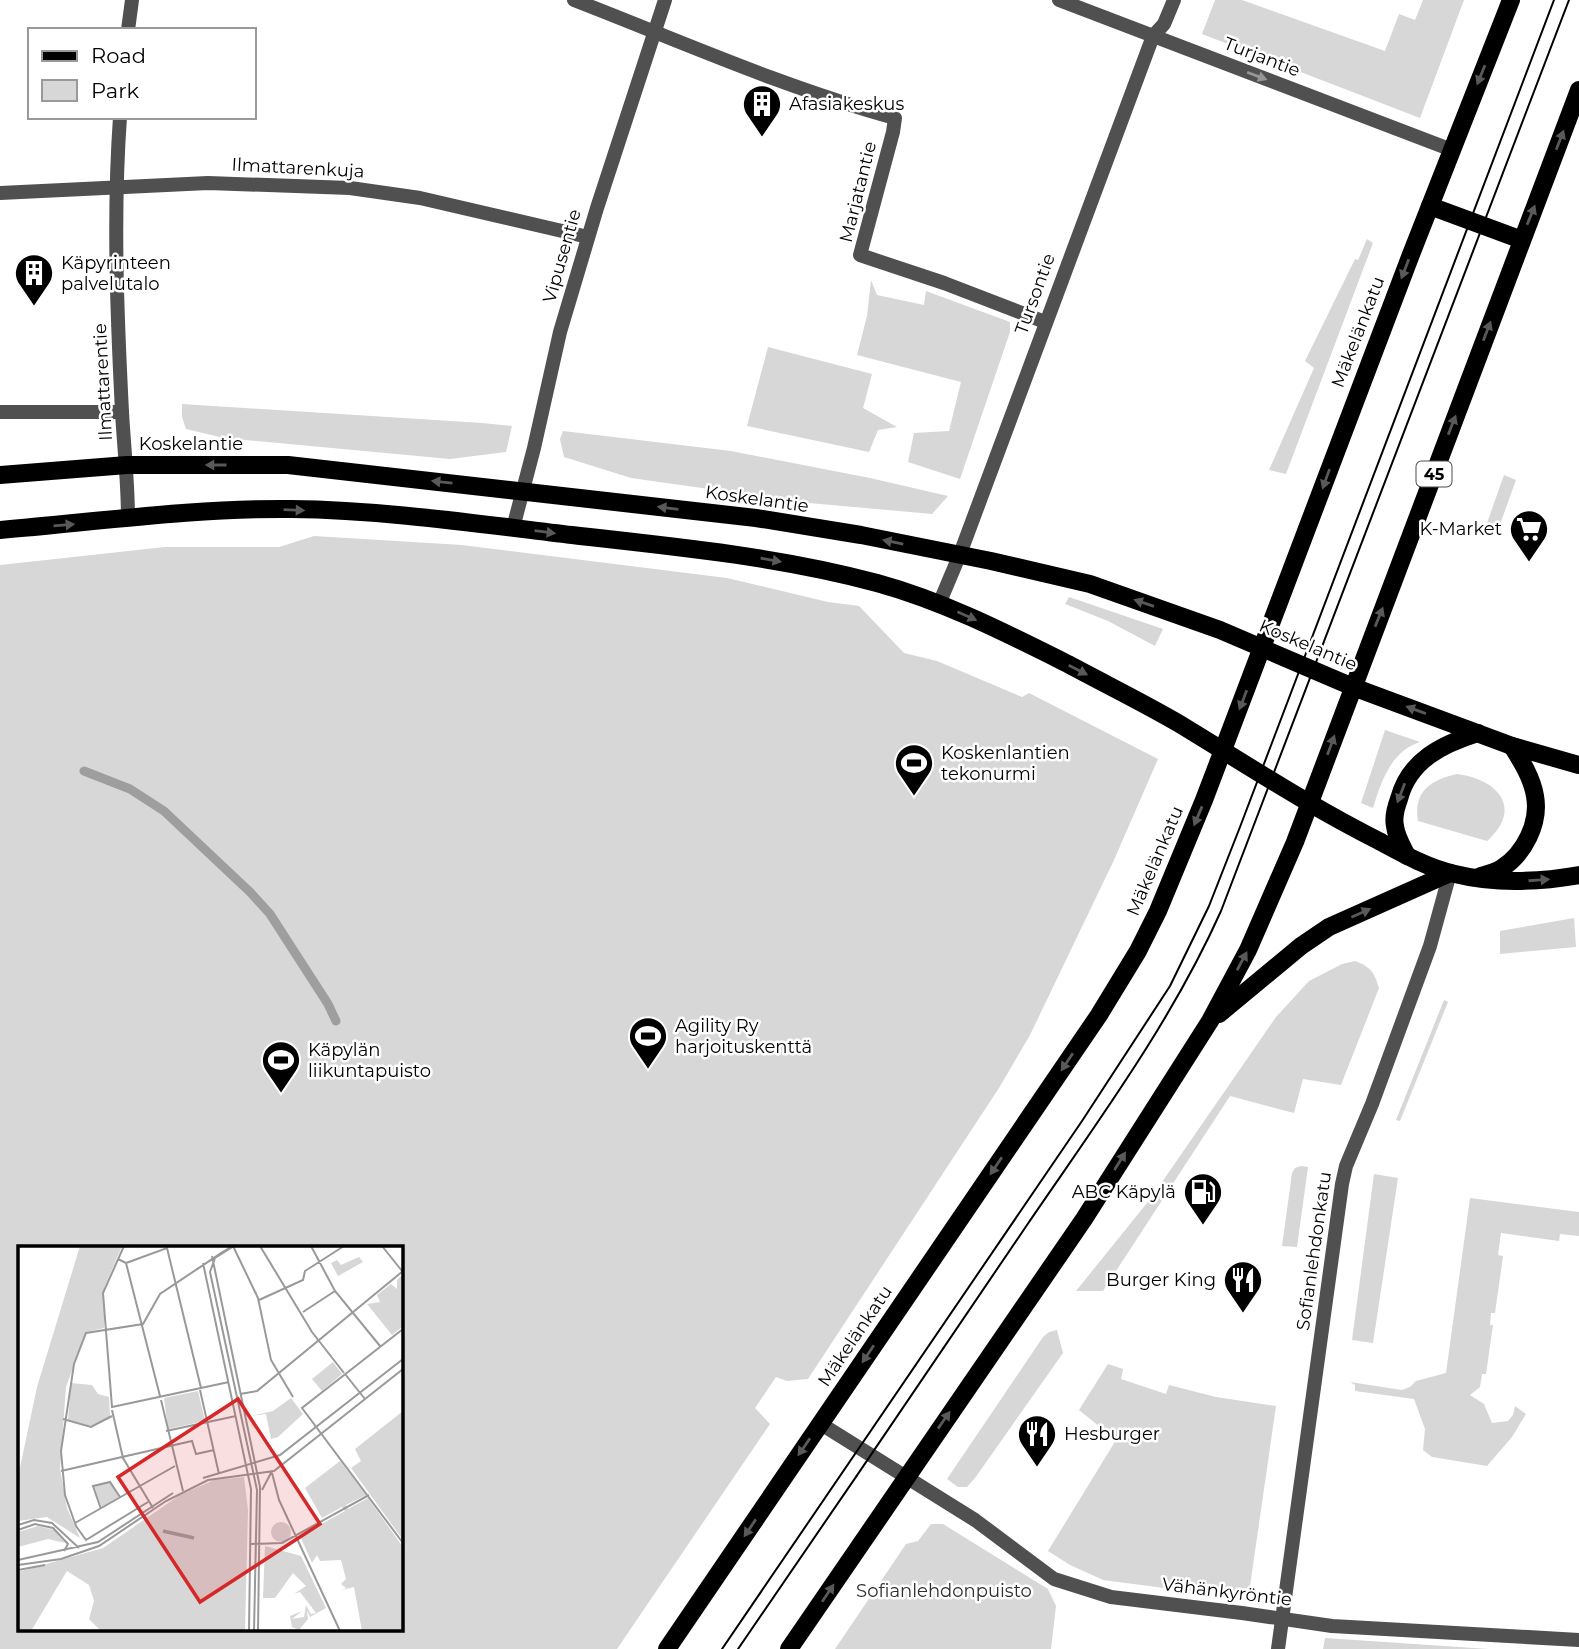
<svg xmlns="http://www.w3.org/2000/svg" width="1579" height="1649" font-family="Montserrat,sans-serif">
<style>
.green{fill:#d7d7d7;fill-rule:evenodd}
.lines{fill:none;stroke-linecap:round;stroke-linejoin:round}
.stream{stroke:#9e9e9e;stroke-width:9}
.minor{stroke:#505050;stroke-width:14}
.primary{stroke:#000;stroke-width:18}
.tram{stroke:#000;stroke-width:2}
.oneway{fill:#595959}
.oneway2{fill:#969696}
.labels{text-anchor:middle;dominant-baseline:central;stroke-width:5;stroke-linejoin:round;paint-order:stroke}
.shield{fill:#fff;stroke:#4c4c4c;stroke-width:2}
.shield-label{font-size:16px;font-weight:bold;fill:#000}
.street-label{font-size:18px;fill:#000;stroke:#fff}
.poi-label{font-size:18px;fill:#000;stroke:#fff;text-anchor:start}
.park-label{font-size:18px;fill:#2e2e2e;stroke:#fff}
.inset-river{fill:none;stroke:#9e9e9e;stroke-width:3.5}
.inset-road{fill:none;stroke:#999;stroke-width:2}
.view{fill:#d62828;fill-opacity:0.15;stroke:#d62828;stroke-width:3.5}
.inset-edge{fill:none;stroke:#000;stroke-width:3.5}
</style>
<rect width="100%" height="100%" fill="#fff"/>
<g class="green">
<path d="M1215,0H1242L1385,51L1399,14L1415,20L1423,0H1464L1420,118L1202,34Z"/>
<path d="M1367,239L1373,243L1286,474L1269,470L1314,368L1305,361L1355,259L1358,260Z"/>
<path d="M871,280L877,295L924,305L926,291L1010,322V332L960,479L908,462L914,433L949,431L961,382L857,355L867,316Z"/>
<path d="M768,347L872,374L863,408L897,427L878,430L869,452L747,426Z"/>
<path d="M182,404L482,423L512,426L506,452L450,459L224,438L186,429L182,417Z"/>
<path d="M563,431L731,451L870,478L948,496L932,514L809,503L631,478L564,457L560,439Z"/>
<path d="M1504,475L1516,480L1498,530L1487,523Z"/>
<path d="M314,536L462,545L727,578L828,602L859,606L904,653L937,661L1022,697L1029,693L1158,759L1114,860L1030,1035L999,1088L808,1379L787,1381L776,1377L755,1408L770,1424L617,1649H0V565L165,547H279ZM19,1248H401V1630H19Z"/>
<path d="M1069,597L1163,629L1155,646L1108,621L1065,604Z"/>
<path d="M1385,730L1420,742C1391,751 1381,782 1373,808L1361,803Z"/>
<path d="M1457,774C1497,779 1524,808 1487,841L1418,821C1413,792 1430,780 1457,774Z"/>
<path d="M1574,918L1576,947L1500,954V931Z"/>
<path d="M1355,961C1371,967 1374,972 1379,988L1341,1085L1303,1079L1294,1113L1230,1096L1103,1291H1076L1151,1198L1276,1017L1309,981L1342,964Z"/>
<path d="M1444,1000L1448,1002L1400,1121L1396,1120Z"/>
<path d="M1301,1166L1308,1167L1297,1247L1282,1246L1292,1173L1295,1168Z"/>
<path d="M1374,1174L1398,1178L1373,1343L1352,1340Z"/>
<path d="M1470,1198L1579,1212V1236L1560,1234L1559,1241L1501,1233L1498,1255L1503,1256L1495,1313H1491L1490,1325H1493L1486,1374H1482L1480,1387L1470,1395L1484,1404L1492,1423L1508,1421L1513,1415L1515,1406L1526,1414L1512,1437L1487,1466L1432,1457L1423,1450L1425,1429L1414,1399L1355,1391V1385L1350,1382L1402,1390L1410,1387L1416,1381L1446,1373Z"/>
<path d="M1057,1330L1063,1353L975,1478L967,1487H958L947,1479L1043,1337L1049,1332Z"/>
<path d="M1108,1364L1123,1369L1121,1379L1166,1394L1169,1385L1216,1397L1276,1406L1249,1593L1164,1588L1103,1580L1070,1565L1048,1551L1116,1440L1079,1410Z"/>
<path d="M931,1524H943L1048,1589L1056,1606L1051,1649H835L906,1544L918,1541Z"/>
<path d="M1325,1638L1489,1649H1323Z"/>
</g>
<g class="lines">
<path class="stream" d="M84,771L130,789L164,811L250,892L270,914L328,1004L336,1021"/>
<g class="minor">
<path d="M574,0C680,41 785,88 895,118L893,132L860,255L944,283L1045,322"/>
<path d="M1059,0L1452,150"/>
<path d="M128,30L132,0"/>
<path d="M120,117C113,215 117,313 122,412C124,447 128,483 128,518"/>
<path d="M0,193L208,183L350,188L420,198L588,237"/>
<path d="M0,412H122"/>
<path d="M513,528L534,448L560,332L597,208L665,0"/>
<path d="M939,604L960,554L1153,36L1164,24L1174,0"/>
<path d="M821,1424L975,1520L1054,1579L1111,1597L1242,1613L1332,1626L1579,1640"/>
<path d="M1278,1649L1342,1184L1346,1166L1372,1104L1430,946L1450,873"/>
</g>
<g class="primary">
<path d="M1430,206L1522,240"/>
<path d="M0,475L127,465H288L756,518L861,535L991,561L1090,584L1220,630L1353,687L1512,746L1579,765"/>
<path d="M0,530C96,522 194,508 291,509C385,510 479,524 572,535C675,547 777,556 877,583C943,601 1006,633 1068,664C1105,684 1142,702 1178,723C1244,763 1309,806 1379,841C1403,854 1428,868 1455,874C1495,884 1539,882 1579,875"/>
<path d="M1407,856C1402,846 1396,836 1395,826C1393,817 1396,807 1399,799C1409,760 1443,744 1478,733"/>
<path d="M1481,876C1488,874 1496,872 1502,868C1524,854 1540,823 1535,796C1532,778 1522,762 1512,746"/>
<path d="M1219,1014L1301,946L1329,927L1450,873"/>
<path d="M667,1649L1099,1015L1138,951L1158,911L1204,800L1410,257L1511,0"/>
<path d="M789,1649L1084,1219L1210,1021L1248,950L1295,842L1579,90"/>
</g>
<g class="tram">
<path d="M722,1649L1082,1121L1170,986L1209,906L1240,827L1554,0"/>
<path d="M738,1649C835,1508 931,1367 1027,1225C1096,1124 1171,1023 1221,911L1569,0"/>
</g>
</g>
<defs><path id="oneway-solid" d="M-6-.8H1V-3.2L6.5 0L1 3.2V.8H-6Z" transform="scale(1.75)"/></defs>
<g class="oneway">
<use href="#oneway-solid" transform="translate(1481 75) rotate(112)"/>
<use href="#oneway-solid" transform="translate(1560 140) rotate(-69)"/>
<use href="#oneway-solid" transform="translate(1531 215) rotate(-68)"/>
<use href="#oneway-solid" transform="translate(1405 269) rotate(111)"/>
<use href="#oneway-solid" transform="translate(1487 331) rotate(-69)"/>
<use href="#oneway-solid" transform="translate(1452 425) rotate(-69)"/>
<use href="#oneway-solid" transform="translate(216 465) rotate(-180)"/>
<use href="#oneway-solid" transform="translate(1326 479) rotate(110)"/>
<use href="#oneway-solid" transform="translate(442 482) rotate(-174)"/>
<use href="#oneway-solid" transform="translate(668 508) rotate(-173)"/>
<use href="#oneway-solid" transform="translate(294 510) rotate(2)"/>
<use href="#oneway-solid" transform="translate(64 525) rotate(-5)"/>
<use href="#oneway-solid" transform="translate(545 532) rotate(7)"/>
<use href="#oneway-solid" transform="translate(893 542) rotate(-169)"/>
<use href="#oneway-solid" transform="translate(771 560) rotate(10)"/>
<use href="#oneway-solid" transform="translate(1144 603) rotate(-161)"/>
<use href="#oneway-solid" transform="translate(967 616) rotate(24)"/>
<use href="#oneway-solid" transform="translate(1379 617) rotate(-68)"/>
<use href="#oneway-solid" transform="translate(1078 670) rotate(27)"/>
<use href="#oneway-solid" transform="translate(1243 700) rotate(111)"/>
<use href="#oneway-solid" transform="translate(1416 710) rotate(-160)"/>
<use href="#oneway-solid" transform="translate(1331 745) rotate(-70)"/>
<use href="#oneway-solid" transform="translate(1401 793) rotate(111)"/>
<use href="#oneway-solid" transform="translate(1198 816) rotate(113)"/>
<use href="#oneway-solid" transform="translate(1539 880) rotate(-4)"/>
<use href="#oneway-solid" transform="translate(1361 913) rotate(-24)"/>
<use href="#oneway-solid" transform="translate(1242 961) rotate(-62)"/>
<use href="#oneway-solid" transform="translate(1067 1062) rotate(124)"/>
<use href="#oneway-solid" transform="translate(1120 1161) rotate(-58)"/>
<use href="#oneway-solid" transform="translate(996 1166) rotate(124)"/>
<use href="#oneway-solid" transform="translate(868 1354) rotate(124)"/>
<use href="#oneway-solid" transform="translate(944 1420) rotate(-55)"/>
<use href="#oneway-solid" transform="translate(804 1447) rotate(125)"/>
<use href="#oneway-solid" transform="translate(750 1528) rotate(124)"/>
<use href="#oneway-solid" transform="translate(828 1593) rotate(-56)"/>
</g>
<use class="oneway2" href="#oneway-solid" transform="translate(1257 76) rotate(21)"/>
<defs>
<g id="building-pin" transform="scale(2.0125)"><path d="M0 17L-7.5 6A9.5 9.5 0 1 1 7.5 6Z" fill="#000" stroke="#fff"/><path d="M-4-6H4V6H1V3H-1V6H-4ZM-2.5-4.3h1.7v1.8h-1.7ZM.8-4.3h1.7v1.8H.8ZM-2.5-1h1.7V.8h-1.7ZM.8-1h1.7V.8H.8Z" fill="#fff"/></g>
<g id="supermarket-pin" transform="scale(2.0125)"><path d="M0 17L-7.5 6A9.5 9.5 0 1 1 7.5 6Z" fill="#000" stroke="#fff"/><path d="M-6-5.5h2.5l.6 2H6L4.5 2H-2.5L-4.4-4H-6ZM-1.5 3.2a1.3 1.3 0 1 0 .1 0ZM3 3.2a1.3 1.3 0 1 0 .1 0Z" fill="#fff"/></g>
<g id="stadium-pin" transform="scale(2.0125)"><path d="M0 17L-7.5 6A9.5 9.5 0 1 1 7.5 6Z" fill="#000" stroke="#fff"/><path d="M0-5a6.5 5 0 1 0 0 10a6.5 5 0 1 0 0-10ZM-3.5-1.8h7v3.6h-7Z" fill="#fff"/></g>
<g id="fuel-pin" transform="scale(2.0125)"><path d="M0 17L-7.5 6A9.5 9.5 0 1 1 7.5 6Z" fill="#000" stroke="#fff"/><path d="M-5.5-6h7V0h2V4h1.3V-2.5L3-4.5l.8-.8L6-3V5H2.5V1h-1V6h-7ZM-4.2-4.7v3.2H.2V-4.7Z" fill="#fff"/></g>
<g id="restaurant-pin" transform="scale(2.0125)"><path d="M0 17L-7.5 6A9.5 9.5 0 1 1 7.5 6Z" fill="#000" stroke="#fff"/><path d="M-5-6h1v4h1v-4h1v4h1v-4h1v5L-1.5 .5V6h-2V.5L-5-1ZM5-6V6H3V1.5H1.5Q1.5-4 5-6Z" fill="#fff"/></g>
</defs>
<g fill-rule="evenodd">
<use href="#building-pin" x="762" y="104"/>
<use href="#building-pin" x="34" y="273"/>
<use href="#supermarket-pin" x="1529" y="529"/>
<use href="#stadium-pin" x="914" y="763"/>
<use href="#stadium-pin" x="648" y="1036"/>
<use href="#stadium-pin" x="281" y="1060"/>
<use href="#fuel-pin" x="1203" y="1192"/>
<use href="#restaurant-pin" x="1243" y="1280"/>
<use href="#restaurant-pin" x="1037" y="1434"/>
</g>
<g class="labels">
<rect class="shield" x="1416.5" y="461.5" width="35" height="25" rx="5"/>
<g class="shield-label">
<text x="1434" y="474">45</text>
</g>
<g class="street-label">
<text transform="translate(1262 57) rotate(21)">Turjantie</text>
<text transform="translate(298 168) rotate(3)">Ilmattarenkuja</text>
<text transform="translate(858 192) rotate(-76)">Marjatantie</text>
<text transform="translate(562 256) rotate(-74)">Vipusentie</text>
<text transform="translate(1035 294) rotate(-70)">Tursontie</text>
<text transform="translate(1358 332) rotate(-69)">Mäkelänkatu</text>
<text transform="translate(103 382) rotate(-93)">Ilmattarentie</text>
<text x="191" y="444">Koskelantie</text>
<text transform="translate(757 499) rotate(8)">Koskelantie</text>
<text transform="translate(1308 645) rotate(23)">Koskelantie</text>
<text transform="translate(1155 861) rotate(-67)">Mäkelänkatu</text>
<text transform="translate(1314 1251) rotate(-82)">Sofianlehdonkatu</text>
<text transform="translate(855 1336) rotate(-56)">Mäkelänkatu</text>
<text transform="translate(1227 1592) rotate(7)">Vähänkyröntie</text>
</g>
<g class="poi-label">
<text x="789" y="104">Afasiakeskus</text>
<text x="61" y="263">Käpyrinteen<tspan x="61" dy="21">palvelutalo</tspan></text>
<text x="1502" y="529" text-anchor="end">K-Market</text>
<text x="941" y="753">Koskenlantien<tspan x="941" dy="21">tekonurmi</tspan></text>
<text x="675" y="1026">Agility Ry<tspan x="675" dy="21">harjoituskenttä</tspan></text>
<text x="308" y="1050">Käpylän<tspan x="308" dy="21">liikuntapuisto</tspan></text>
<text x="1176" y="1192" text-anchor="end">ABC Käpylä</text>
<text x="1216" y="1280" text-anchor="end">Burger King</text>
<text x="1064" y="1434">Hesburger</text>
</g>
<g class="park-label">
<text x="944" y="1591">Sofianlehdonpuisto</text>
</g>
</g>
<g transform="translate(18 1246)">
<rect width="385" height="385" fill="#fff"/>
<path d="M62,0H104L86,42V82L68,86L48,141L42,223L49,262L62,292L29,271L0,275V231L19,141ZM341,11L345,16L320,30L313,17L319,14L323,19ZM384,29L385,80L374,89L349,58L362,56L359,49L373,38L379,43V34ZM315,116L324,128L304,145L294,133ZM53,137L74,139L80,148L91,151L92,171L73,180L50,174ZM180,145L187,175L150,183L146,152ZM273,152L285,168L260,191L253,193L248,168L233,170L255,165ZM385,165V294L333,222L343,215L337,203ZM322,215L348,249L328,259L330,263L350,252L385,301V385H344L336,341L324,344L328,342L323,338L328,333L323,314L302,315L299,309L294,317L282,290L327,265L324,261L304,272L287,242ZM226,231L230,264L227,385H83L71,373L76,355L71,339L49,325L13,385H0V326L85,302L162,249L196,234ZM92,236L101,251L84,262L76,240ZM253 286a10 10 0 1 1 20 0a10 10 0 1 1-20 0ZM20,280L36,284L47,297L30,293L0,301V286ZM247,300L283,310L308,362L292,371L289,364L290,373L281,384L274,381L272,370L284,365L274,373L286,371L288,359L293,368L298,367L282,346L276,348L288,340L275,327L257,352H245Z" fill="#d7d7d7"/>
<path class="inset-river" d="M145,285L176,292"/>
<path class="inset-road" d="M106,0L85,47L94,161L211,136M215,0L240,52L253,114L275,151M216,0L197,12L192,26L239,244L236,385M242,0L294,86L326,127M293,0L317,45L362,100M364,0L384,25M194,10L242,241L240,385M100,13L108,17L142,150M108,17L149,2L183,142M185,17L233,243L231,385M178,24L214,0M241,54L285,34L287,25L326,0M285,66L317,45M385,83L284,162L385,297M327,128L347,153M182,144L201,228M222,148L239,145L385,25M143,154L165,245M94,164L105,212L135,262M45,173L73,181L94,170M148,185L218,170M43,225L174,195L178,208L196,204M254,227L261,254L322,385M185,232L262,209L385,113M244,244L254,225M130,256L68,294L58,280L47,249L43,205L56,118L68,87L125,78L142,48L206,5M83,263L75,240L92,236L102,251M57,277L157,220M0,279L16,274L34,277L61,302M0,284L17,278L35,282L50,298L46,305M233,298L264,297L351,249M0,314L80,296L155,247M0,319L43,313L81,300L148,255L190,234L256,225L385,123M0,324L27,319"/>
<path class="view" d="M220,153L302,278L182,356L100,231Z"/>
<rect width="385" height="385" class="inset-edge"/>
</g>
<rect x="28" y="28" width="228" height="91" fill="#ffffff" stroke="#999999" stroke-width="2"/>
<rect x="42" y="51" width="35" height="10" fill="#000000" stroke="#999999" stroke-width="2"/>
<text x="91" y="63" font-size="21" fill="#000000">Road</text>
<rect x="42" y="80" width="35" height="21" fill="#d7d7d7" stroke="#999999" stroke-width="2"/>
<text x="91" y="98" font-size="21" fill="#000000">Park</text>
</svg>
